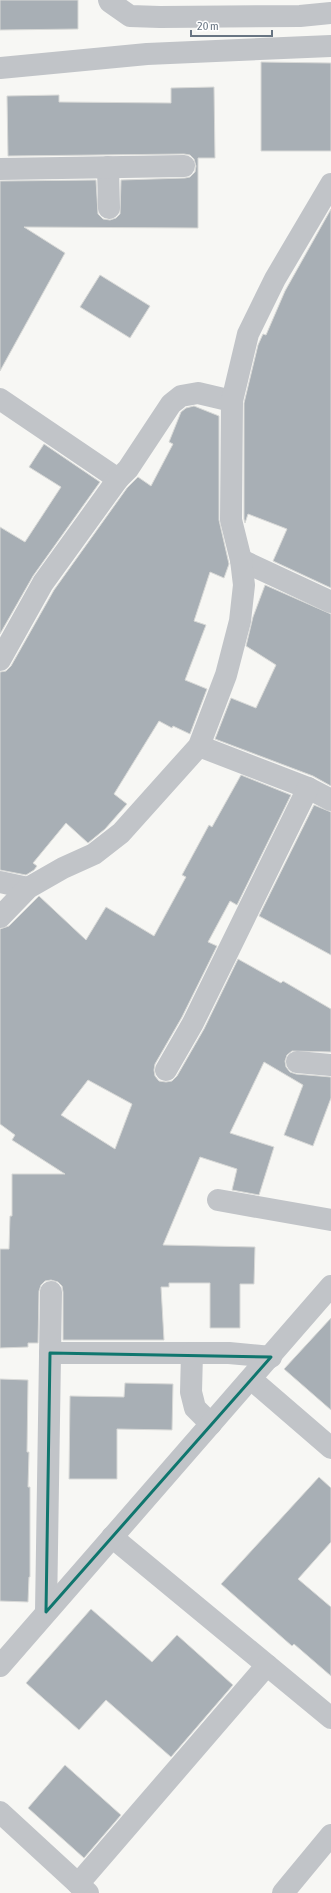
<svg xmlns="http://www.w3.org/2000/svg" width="331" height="1893" font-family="'Asap Condensed',sans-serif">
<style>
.building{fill:#a8afb5;stroke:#d8d9d7;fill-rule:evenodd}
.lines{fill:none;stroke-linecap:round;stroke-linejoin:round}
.street{stroke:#c1c4c8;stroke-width:22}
.marked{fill:none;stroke:#0f766e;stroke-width:3;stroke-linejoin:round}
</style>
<rect width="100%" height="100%" fill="#f7f7f4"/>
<g class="building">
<path d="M0,0H78V29L0,30Z"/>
<path d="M261,62L331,63V151H261Z"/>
<path d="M214,87L215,158H198V228L24,227L65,253L0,371V181L96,180L98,214L103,219L110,220L116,218L120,214L121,180L185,178L190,177L195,172L196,166L194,159L190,155L184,154L8,156L7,96L59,95V102L171,103V88Z"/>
<path d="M331,209V588L273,561L287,529L248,514L245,523L244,519V403L258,345L263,334L266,335L285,291Z"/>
<path d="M100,275L150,306L130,338L80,307Z"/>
<path d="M194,406L219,416V520L229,564L224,578L210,572L194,621L206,625L185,680L207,689L190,734L173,726L172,728L159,721L114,794L127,804L105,829L88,843L66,823L33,863L37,866L34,870L26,875L0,870V672L6,671L11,666L54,590L127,488L138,477L151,486L173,444L169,442L181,412L186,408Z"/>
<path d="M44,444L100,482L33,576L0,634V527L25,542L61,487L29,467Z"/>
<path d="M265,585L331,614V786L313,776L215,739L231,698L256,708L276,665L246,646L253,617Z"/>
<path d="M241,775L291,795L237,905L230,901L208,942L217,946L182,1017L155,1064L154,1070L155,1076L159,1081L166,1082L172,1081L177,1076L204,1029L238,959L281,983L283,981L331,1009V1052L292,1051L287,1055L285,1061L286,1067L290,1072L296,1074L331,1077V1098L313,1146L284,1135L303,1085L264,1062L230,1133L274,1147L259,1195L232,1190L237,1169L200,1157L163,1245L255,1247L254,1284H240V1328H210V1283H169V1287H161L164,1340H63V1292L62,1286L58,1282L51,1280L45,1281L41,1285L39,1291L38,1343H28V1347L0,1348V1249H9L10,1216H12V1174H65L12,1140L15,1135L0,1124V929L9,926L39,896L86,940L106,907L154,936L186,877L182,875L209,825L212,827ZM88,1080L132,1104L115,1149L61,1115Z"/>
<path d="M314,805L331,812V955L259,916Z"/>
<path d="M331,1318V1410L284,1369Z"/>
<path d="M0,1379L28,1380L27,1452H29L28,1487H30V1577H29L28,1602L0,1601Z"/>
<path d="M125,1383L173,1384L172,1430L117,1429V1479H69L70,1396L124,1397Z"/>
<path d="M319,1477L331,1488V1542L298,1579L331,1607V1676L294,1644L292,1646L221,1584Z"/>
<path d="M91,1609L152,1662L177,1635L233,1685L171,1757L106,1700L79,1730L26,1683Z"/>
<path d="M65,1765L121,1815L84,1858L28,1808Z"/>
</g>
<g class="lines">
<g class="street">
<path d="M109,0L110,2L130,16L160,17L300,16L331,13"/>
<path d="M0,68L147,54L331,46"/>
<path d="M108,167L109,208"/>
<path d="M0,169L184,166"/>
<path d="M0,399L118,479"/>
<path d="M241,560L331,602"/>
<path d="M0,660L43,583L118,479L128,469L171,404L181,396L198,393L232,401"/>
<path d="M199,746L308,788L331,800"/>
<path d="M0,882L28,888"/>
<path d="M0,917L28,888L63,868L94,854L121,833L199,746L226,675L240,621L244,585L241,560L231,520L232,401L248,334L275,279L331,184"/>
<path d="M297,1062L331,1065"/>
<path d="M166,1070L193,1023L308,788"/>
<path d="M218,1200L331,1220"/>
<path d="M50,1353H229L271,1357"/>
<path d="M192,1353L191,1392L195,1408L211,1424"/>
<path d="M251,1379L331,1448"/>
<path d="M112,1537L331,1718"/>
<path d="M46,1612L51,1292"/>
<path d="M0,1666L331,1286"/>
<path d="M0,1812L88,1893"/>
<path d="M78,1884L267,1665"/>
<path d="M283,1893L331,1835"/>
</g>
</g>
<path class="marked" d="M50,1353L271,1357L46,1612Z"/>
<path d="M191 30v6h81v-6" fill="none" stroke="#687583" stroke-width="2"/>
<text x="197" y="30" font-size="12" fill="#687583" stroke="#ffffff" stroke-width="3" paint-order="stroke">20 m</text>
</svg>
